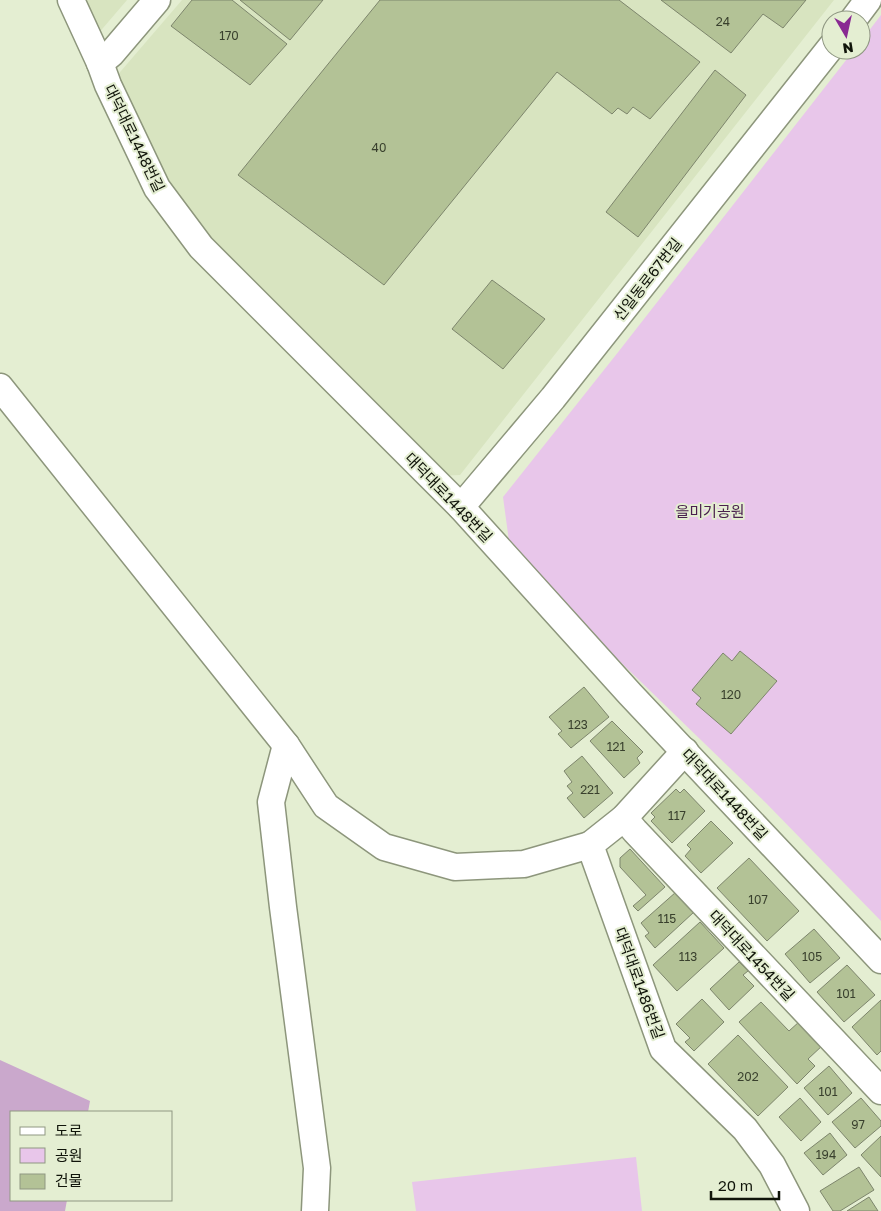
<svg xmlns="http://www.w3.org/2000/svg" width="881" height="1211" font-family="'Golos Text','Noto Sans KR',sans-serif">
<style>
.built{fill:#d8e4c0}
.green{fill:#e8c6ea}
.forest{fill:#caa8cc}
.building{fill:#b3c296;stroke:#7d856c}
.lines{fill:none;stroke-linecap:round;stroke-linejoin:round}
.minor-casing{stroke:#8d967c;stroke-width:29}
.minor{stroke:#fff;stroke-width:26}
.labels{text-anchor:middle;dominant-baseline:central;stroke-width:4;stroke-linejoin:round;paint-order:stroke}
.number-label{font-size:12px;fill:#39402d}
.street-label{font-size:15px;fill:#10140a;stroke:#e4eed2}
.park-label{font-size:15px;fill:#4a204e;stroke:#e4eed2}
</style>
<rect width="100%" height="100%" fill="#e4eed2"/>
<g class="built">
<path d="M81,0H127L97,35Z"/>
<path d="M182,0H834L460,475L436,476L179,205L115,78Z"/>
</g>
<g class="green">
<path d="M881,15V921L766,803L511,556L503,497L619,351L854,50H861V41Z"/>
<path d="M636,1157L642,1211H416L412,1182Z"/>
</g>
<path class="forest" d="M0,1060L90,1101L88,1112H11V1200H67L65,1211H0Z"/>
<g class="building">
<path d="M192,0H232L287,44L250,85L171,26Z"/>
<path d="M240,0H323L290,40Z"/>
<path d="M380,0H619L700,62L650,119L633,107L627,114L618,108L612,114L557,72L384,285L238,175Z"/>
<path d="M661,0H806L783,28L763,14L731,53Z"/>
<path d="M715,70L746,95L638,237L606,212Z"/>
<path d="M492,280L545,319L503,369L452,329Z"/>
<path d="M740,651L777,681L731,734L696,704L701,698L692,690L723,653L732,661Z"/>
<path d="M584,687L609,717L571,748L558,734L562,731L549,717Z"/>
<path d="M612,721L643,752L637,758L640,763L624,778L590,741Z"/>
<path d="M582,756L613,793L584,818L567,798L573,793L567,786L572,782L564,771Z"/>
<path d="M676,789L680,793L684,789L705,811L672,843L651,821L655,817L651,813Z"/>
<path d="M711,821L733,843L701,873L685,856L691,849L687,845Z"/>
<path d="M630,849L665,887L638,911L633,906L646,895L620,867V858Z"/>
<path d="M749,858L799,911L767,941L717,888Z"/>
<path d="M676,892L694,912L655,948L645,936L649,933L641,923Z"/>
<path d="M700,922L724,948L677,991L653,965Z"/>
<path d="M814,929L840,958L810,983L785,954Z"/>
<path d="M739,962L748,971L743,975L754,986L729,1010L710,989Z"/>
<path d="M847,965L875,995L844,1022L817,992Z"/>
<path d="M702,999L724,1022L694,1051L685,1042L690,1038L676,1024Z"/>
<path d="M881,1000V1051L877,1055L852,1027Z"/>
<path d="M761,1002L789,1031L800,1021L823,1045L808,1059L815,1066L797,1084L739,1022Z"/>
<path d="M738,1035L788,1087L758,1116L708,1064Z"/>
<path d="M829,1066L852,1093L828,1115L804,1088Z"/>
<path d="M800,1098L821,1122L801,1141L779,1117Z"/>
<path d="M861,1098L881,1121V1126L855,1148L832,1122Z"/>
<path d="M830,1133L847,1155L823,1175L804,1153Z"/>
<path d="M881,1136V1177L861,1155Z"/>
<path d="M859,1167L874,1190L840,1211H833L820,1191Z"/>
<path d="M869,1197L878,1211H847Z"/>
</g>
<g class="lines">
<g class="minor-casing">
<g id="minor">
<path d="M71,0L100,63L108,85L157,188L201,247L461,507L630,694L881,960"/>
<path d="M853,20L868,0"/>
<path d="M100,63L111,54L157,0"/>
<path d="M0,387L286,745L326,806L384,847L455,867L524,864L590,845"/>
<path d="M461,507L553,398L831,47"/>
<path d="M286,745L271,802L283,907L317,1168L315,1211"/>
<path d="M685,751L624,818L590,845L663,1049L745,1129L772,1165L796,1211"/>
<path d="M624,818L635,831L881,1091"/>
</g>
</g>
<use href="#minor" class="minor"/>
</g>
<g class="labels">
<g class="number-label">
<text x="723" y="21">24</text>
<text x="229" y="35">170</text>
<text x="379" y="147">40</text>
<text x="731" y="694">120</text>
<text x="578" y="724">123</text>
<text x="616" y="746">121</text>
<text x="590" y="789">221</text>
<text x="677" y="815">117</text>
<text x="758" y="899">107</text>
<text x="667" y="918">115</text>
<text x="688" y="956">113</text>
<text x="812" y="956">105</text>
<text x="846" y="993">101</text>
<text x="748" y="1076">202</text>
<text x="828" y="1091">101</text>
<text x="858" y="1124">97</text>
<text x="826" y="1154">194</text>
</g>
<g class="street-label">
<text transform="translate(135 138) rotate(64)">대덕대로1448번길</text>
<text transform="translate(647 279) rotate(-52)">신일동로67번길</text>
<text transform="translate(449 497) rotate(46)">대덕대로1448번길</text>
<text transform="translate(725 794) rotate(47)">대덕대로1448번길</text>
<text transform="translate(752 955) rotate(47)">대덕대로1454번길</text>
<text transform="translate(640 983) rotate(70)">대덕대로1486번길</text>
</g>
<g class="park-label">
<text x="710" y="511">을미기공원</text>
</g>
</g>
<rect x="10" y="1111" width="162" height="90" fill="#e4eed2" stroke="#8f9782"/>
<rect x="20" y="1127" width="25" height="8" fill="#ffffff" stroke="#8f9782"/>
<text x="55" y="1136" font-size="15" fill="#10140a">도로</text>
<rect x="20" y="1148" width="25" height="15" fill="#e8c6ea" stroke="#8f9782"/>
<text x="55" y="1161" font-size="15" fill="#10140a">공원</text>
<rect x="20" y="1174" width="25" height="15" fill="#b3c296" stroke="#8f9782"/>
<text x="55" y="1186" font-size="15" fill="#10140a">건물</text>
<g transform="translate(846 35) rotate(171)"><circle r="24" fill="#e4eed2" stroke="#8f9782"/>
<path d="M0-4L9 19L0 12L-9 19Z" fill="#892992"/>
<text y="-8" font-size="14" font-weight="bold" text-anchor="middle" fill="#10140a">N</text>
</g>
<path d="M711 1191v8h68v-8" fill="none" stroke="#10140a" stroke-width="2.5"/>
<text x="718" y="1191" font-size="15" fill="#10140a" stroke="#e4eed2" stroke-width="4" paint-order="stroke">20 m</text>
</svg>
